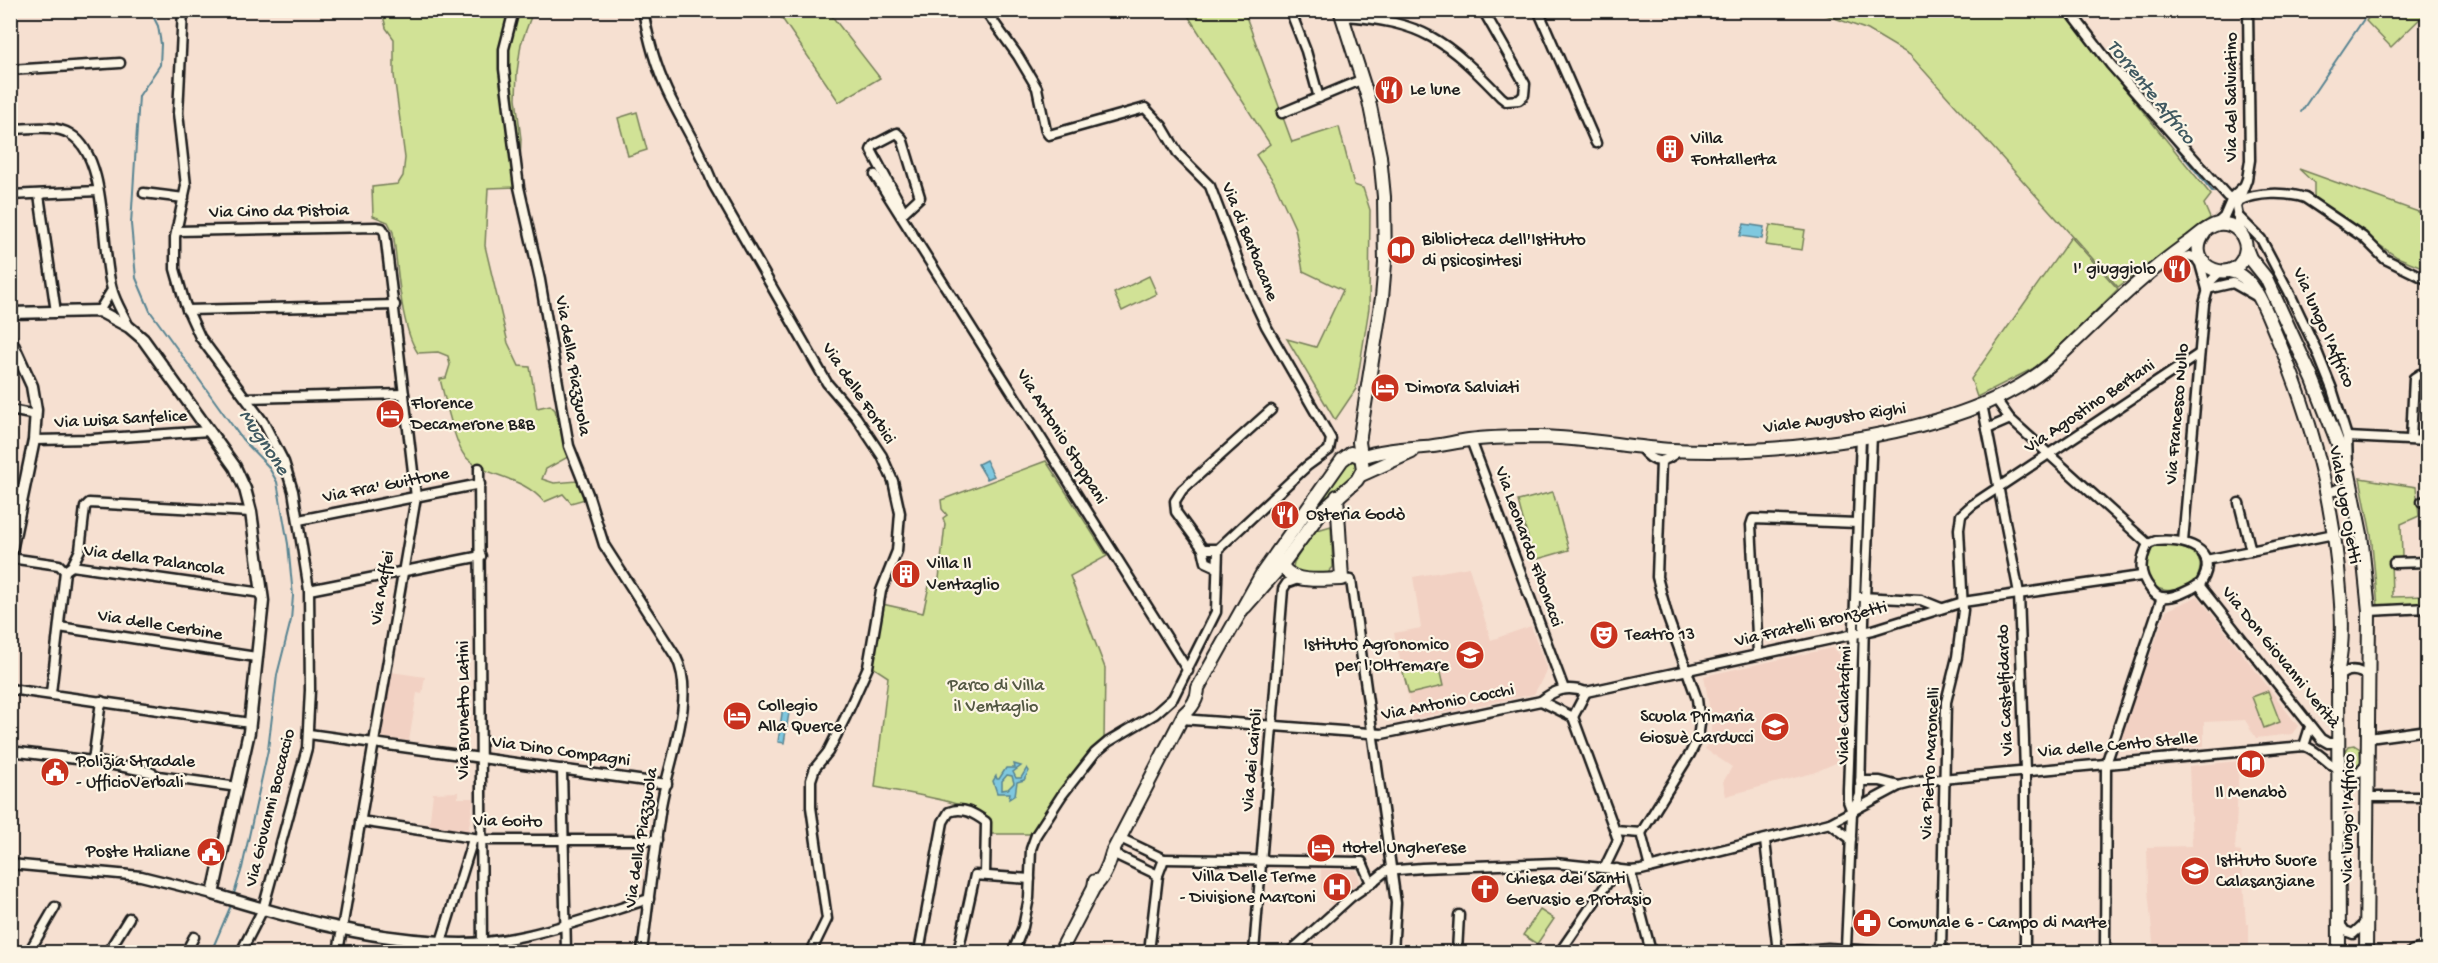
<svg xmlns="http://www.w3.org/2000/svg" width="2438" height="963" font-family="'Gochi Hand',sans-serif">
<style>
.built{fill:#f2d1c3}
.green{fill:#d1e296;stroke:#767f59;stroke-width:1.5}
.water{fill:#7fc8df;stroke:#578391;stroke-width:1.5;fill-rule:evenodd}
.lines{fill:none;stroke-linecap:round;stroke-linejoin:round}
.stream{stroke:#578391;stroke-width:2}
.minor-casing{stroke:#1c1c1c;stroke-width:13}
.tertiary-casing{stroke:#1c1c1c;stroke-width:15}
.secondary-casing{stroke:#1c1c1c;stroke-width:16}
.minor{stroke:#fcf5e5;stroke-width:8}
.tertiary{stroke:#fcf5e5;stroke-width:10}
.secondary{stroke:#fcf5e5;stroke-width:12}
.labels{text-anchor:middle;dominant-baseline:central;stroke-width:4.5;stroke-linejoin:round;paint-order:stroke}
.poi-label{font-size:18px;fill:#1c1c1c;stroke:#fcf5e5;text-anchor:start}
.street-label{font-size:18px;fill:#1c1c1c;stroke:#fcf5e5}
.park-label{font-size:18px;fill:#525741;stroke:#fcf5e5}
.water-label{font-size:20px;font-style:italic;fill:#3f5860;stroke:#fcf5e5}
</style>
<rect width="100%" height="100%" fill="#f6e0d1"/>
<filter id="ink" filterUnits="userSpaceOnUse"><feTurbulence type="fractalNoise" baseFrequency=".0167" numOctaves="2"/><feDisplacementMap in="SourceGraphic" scale="12" xChannelSelector="R" yChannelSelector="G"/><feConvolveMatrix kernelMatrix="1 2 1 2 8 2 1 2 1" color-interpolation-filters="sRGB"/></filter>
<g filter="url(#ink)">
<g class="built">
<path d="M1469,567L1491,640L1531,626L1547,670L1534,694L1413,719L1394,633L1421,628L1413,577Z"/>
<path d="M2198,596L2298,726L2292,734L2256,738L2245,720L2204,722V746L2135,752L2121,736L2166,611Z"/>
<path d="M1832,648L1841,656L1838,762L1813,773L1726,796L1723,782L1732,767L1705,749L1711,735V718L1704,676Z"/>
<path d="M391,672L425,677L422,694L417,693L409,741L379,737Z"/>
<path d="M2239,761L2235,851L2241,852L2246,924H2249V952H2154L2148,890L2147,847L2192,846L2189,766Z"/>
<path d="M458,792V798H474L468,832L429,827L433,793Z"/>
<path d="M1321,869L1356,870L1360,881L1332,905L1321,890Z"/>
</g>
<g class="green">
<path d="M2374,10H2427L2428,11L2391,47L2366,21Z"/>
<path d="M382,11H533L521,44L517,72L516,98L521,139L519,187L488,188L485,246L508,343L519,366L530,367L537,408L550,405L555,410L568,457L546,469L542,479L554,483L578,481L585,499L571,503L563,494L544,502C521,474 483,478 464,455C455,444 444,395 440,379L446,378L450,365L448,356L438,352L418,353C400,327 398,265 393,232L388,222L373,216L372,187L398,184L403,176L405,158L394,75V39L386,28Z"/>
<path d="M777,11H828L880,78L839,102Z"/>
<path d="M1185,11H1244L1292,142L1339,127L1354,185L1363,188L1370,210L1369,308L1356,389L1335,420L1287,339L1316,347L1343,290L1303,271L1295,228L1274,182L1256,155L1270,144Z"/>
<path d="M1815,11H2065L2093,50L2211,195L2204,204L2210,218L2118,287L1910,55L1868,30Z"/>
<path d="M637,112L647,150L628,156L618,118Z"/>
<path d="M2299,169L2427,215V269L2397,257L2314,200V183Z"/>
<path d="M1770,225L1805,230L1802,250L1766,245Z"/>
<path d="M2071,237L2118,289L2056,350L2034,368L1977,397L1971,379Z"/>
<path d="M1149,276L1157,294L1122,311L1114,293Z"/>
<path d="M1355,457L1359,468L1286,554L1281,551L1345,461Z"/>
<path d="M1046,461L1107,556L1070,576L1105,668L1104,742C1077,769 1051,799 1035,834H990C989,830 989,824 987,821C975,801 898,792 875,787L888,677L871,666L882,604L923,613L929,586L938,588L945,524L943,518L947,515L942,509L941,500Z"/>
<path d="M2360,478L2416,487L2419,516L2401,524L2402,557L2391,559L2392,597L2427,596V603L2378,606L2371,534Z"/>
<path d="M1553,492L1569,550L1534,560L1518,501Z"/>
<path d="M1331,526L1333,567L1328,573L1304,574L1295,571L1293,567L1294,562L1314,531Z"/>
<path d="M2162,545C2182,546 2211,552 2196,580C2146,616 2129,549 2162,545Z"/>
<path d="M1438,664L1443,686L1409,694L1403,672Z"/>
<path d="M2268,691L2280,722L2264,728L2252,697Z"/>
<path d="M2354,745L2360,749L2361,763L2359,768L2353,770L2346,765L2345,752L2349,746Z"/>
<path d="M1540,910L1554,919L1537,944L1523,935Z"/>
<path d="M1463,948L1513,950V952H1463Z"/>
</g>
<g class="water">
<path d="M1744,224L1764,227L1762,239L1740,236Z"/>
<path d="M986,460L994,476L987,479L978,464Z"/>
<path d="M783,706L790,707L784,743L778,742Z"/>
<path d="M1014,764L1021,766L1013,772L1016,778H1021L1027,768L1029,771L1024,780L1017,782L1015,795L1009,799L1010,793H997L993,781L996,776L997,779H999L1006,768H1015ZM1007,775L1012,776L1014,783L1008,789L1002,790V781Z"/>
</g>
<g class="lines">
<g class="stream">
<path d="M150,10L158,26L161,44L160,65L139,96L131,224L136,278L150,311L242,439L268,466L277,482L288,544L293,596L291,620L277,675L268,750L242,868L233,897"/>
<path d="M2301,112L2370,10"/>
<path d="M2158,125L2213,192"/>
<path d="M211,952L232,903"/>
</g>
<g class="minor-casing">
<g id="minor">
<path d="M183,10L178,113L186,186L175,237V269L185,304L200,337L264,423L284,462L293,491L309,590L310,690L307,748L263,909L241,952"/>
<path d="M514,10L504,49V69L519,187L540,280L569,446L588,494L604,545L676,657C697,697 668,763 661,806C654,855 648,904 642,952"/>
<path d="M643,10C648,38 655,65 667,91C682,123 701,151 713,184L827,383L856,417L882,456L893,481L900,513L897,551L881,591L868,667L845,718L828,752L815,768L811,780V807L827,919L811,952"/>
<path d="M985,10L1018,56L1037,88L1046,131L1049,135L1145,108L1162,126L1179,155L1210,186L1250,292L1266,326L1331,439L1329,450L1307,466L1218,549H1203"/>
<path d="M1290,10L1306,51L1319,98"/>
<path d="M1538,10L1596,143"/>
<path d="M2069,10L2111,65L2227,196L2235,201L2241,233"/>
<path d="M1342,16C1423,21 1446,40 1501,97L1506,101L1519,100L1524,95L1525,84L1483,10"/>
<path d="M10,70L120,63"/>
<path d="M1282,113L1363,79"/>
<path d="M10,129C28,129 54,124 70,134C109,157 100,248 112,289C115,302 124,315 129,327"/>
<path d="M875,175L1188,671"/>
<path d="M144,193L184,198"/>
<path d="M10,195L98,191"/>
<path d="M39,195L56,312"/>
<path d="M2239,201C2257,192 2286,192 2305,198L2363,237L2385,259L2428,280"/>
<path d="M2238,203L2247,179L2250,160L2248,10"/>
<path d="M901,206L871,150L874,145L897,133L902,138L920,197L904,212"/>
<path d="M2237,215L2261,239L2289,292L2316,349L2332,389L2347,437L2348,465"/>
<path d="M2215,225L2224,217L2233,196L2244,186"/>
<path d="M177,231L376,227L382,228L385,233L416,497L338,952"/>
<path d="M2165,262L2190,256L2196,258L2200,264L2207,289"/>
<path d="M2207,289L2233,283L2256,296"/>
<path d="M187,310L395,305"/>
<path d="M99,311L112,290"/>
<path d="M246,398L404,394"/>
<path d="M1982,404L1987,429L2010,419L1995,398"/>
<path d="M10,410L36,415"/>
<path d="M2010,419L2148,544"/>
<path d="M1987,429L2019,593L2025,771V952"/>
<path d="M2347,437L2428,441"/>
<path d="M2411,439L2414,378L2420,374L2428,377"/>
<path d="M34,440L92,439L209,431"/>
<path d="M1471,440L1564,689"/>
<path d="M1640,447C1654,466 1663,464 1680,450"/>
<path d="M479,468L482,952"/>
<path d="M2326,494L2340,488L2353,493"/>
<path d="M2422,502L2428,500"/>
<path d="M2239,503L2251,551"/>
<path d="M299,520L480,484"/>
<path d="M2156,541C2182,538 2222,548 2201,583C2191,590 2173,599 2161,597C2156,596 2153,592 2150,588C2138,573 2140,561 2148,544Z"/>
<path d="M2183,542L2204,304L2210,282L2220,272"/>
<path d="M10,558L59,565L65,571"/>
<path d="M2206,560L2334,534"/>
<path d="M2394,563L2428,562"/>
<path d="M72,566L80,550L85,507L89,503L251,512"/>
<path d="M1217,567L1206,562L1203,549L1176,512L1175,501L1182,490L1271,410"/>
<path d="M65,571L72,566L262,593"/>
<path d="M1342,579L1351,580L1396,903L1393,952"/>
<path d="M2199,585L2321,739L2328,743H2339"/>
<path d="M309,590L481,556"/>
<path d="M1860,597L1921,600L1941,608"/>
<path d="M2369,611L2428,608"/>
<path d="M59,627L256,657"/>
<path d="M1758,653L1751,525L1753,519L1857,523"/>
<path d="M2339,676C2349,668 2359,669 2369,678"/>
<path d="M10,689L250,723"/>
<path d="M51,693L65,571"/>
<path d="M1541,701L1573,717"/>
<path d="M1573,717L1615,831"/>
<path d="M1573,717L1586,692"/>
<path d="M1181,719L1382,734L1541,701C1555,689 1568,686 1586,692L1873,630L1963,602L2141,576"/>
<path d="M309,734L667,784"/>
<path d="M2369,738L2428,730"/>
<path d="M2304,746L2310,727"/>
<path d="M10,751L93,761L150,772L158,776L238,787"/>
<path d="M93,761L101,701"/>
<path d="M562,769L566,952"/>
<path d="M1860,781H1880L1899,786"/>
<path d="M2367,797H2428"/>
<path d="M1853,812L1860,795L1864,621L1872,435"/>
<path d="M360,821L487,840H657"/>
<path d="M1830,823L1851,839"/>
<path d="M1641,833L1690,754L1698,738L1700,724L1697,699L1668,618L1657,577L1661,461"/>
<path d="M473,839L441,942C509,949 584,919 649,899"/>
<path d="M1765,841L1778,952"/>
<path d="M1112,853L1158,875L1164,859L1120,838"/>
<path d="M1164,859L1362,862L1371,883"/>
<path d="M10,864L141,876L213,894"/>
<path d="M1605,867L1618,840L1615,831L1641,833L1650,868"/>
<path d="M1630,871L1651,952"/>
<path d="M1371,883L1386,871L1422,868L1555,863L1630,871L1641,870L1830,823L1899,786L1919,781L2304,746C2323,751 2338,781 2359,772L2367,763"/>
<path d="M2340,924L2345,931L2353,934L2365,923"/>
<path d="M1846,948L1852,812L1848,801V790L1861,437"/>
<path d="M10,950L14,952"/>
<path d="M29,952L55,907"/>
<path d="M108,952L129,918"/>
<path d="M186,952L194,937"/>
<path d="M919,952L943,822L949,812C963,806 975,814 986,822L985,875"/>
<path d="M958,952L975,875L1030,879"/>
<path d="M1013,952L1023,927L1029,898L1031,849L1036,835L1062,795L1095,753L1108,742L1155,714L1173,698L1216,612L1218,549"/>
<path d="M1149,952L1158,875"/>
<path d="M1254,952L1283,589L1287,583L1298,579"/>
<path d="M1290,952L1351,897L1374,881"/>
<path d="M1457,952L1459,915"/>
<path d="M1560,952L1617,869"/>
<path d="M1776,952L1828,948L1889,952"/>
<path d="M1941,952L1946,702L1957,657L1963,610L1959,529L1961,515L1972,505L2199,354"/>
<path d="M2105,952L2106,764L2162,597"/>
</g>
</g>
<g class="tertiary-casing">
<g id="tertiary">
<path d="M10,313L99,311L129,327L143,339L235,467L245,489L251,512L263,601L249,732L213,894C288,917 362,938 441,942L437,952"/>
<path d="M10,338L32,386L36,410L34,440L10,556"/>
</g>
</g>
<g class="secondary-casing">
<g id="secondary">
<path d="M2246,248L2250,258L2266,278L2313,380L2348,469L2361,534L2369,611L2366,952"/>
<path d="M2229,271C2253,273 2266,311 2274,330C2307,406 2330,485 2338,568C2341,602 2345,635 2338,669L2339,952"/>
<path d="M1361,457C1382,450 1403,449 1424,447C1439,446 1454,442 1469,440C1492,437 1517,437 1541,437C1585,438 1628,447 1672,450C1779,456 1965,436 2050,365C2096,322 2139,277 2191,241C2199,235 2208,226 2218,224C2233,222 2245,233 2246,248C2241,291 2179,268 2205,232"/>
<path d="M1361,475L1412,452"/>
<path d="M1279,560C1289,586 1319,579 1342,579L1337,496"/>
<path d="M1245,607L1281,566L1321,512L1357,480L1363,469L1359,442L1382,298L1385,263L1384,197L1380,156L1369,101L1340,10"/>
<path d="M1094,887C1104,878 1109,865 1112,853L1184,714C1192,708 1198,698 1198,688L1263,572L1342,460L1351,453L1361,457"/>
<path d="M1060,952L1094,887L1095,881"/>
<path d="M2413,952L2428,948"/>
</g>
</g>
<use href="#minor" class="minor"/>
<use href="#tertiary" class="tertiary"/>
<use href="#secondary" class="secondary"/>
</g>
</g>
<defs>
<g id="restaurant-disc" transform="scale(1.5)"><circle r="9.5" fill="#c8321e" stroke="#fcf5e5"/><path d="M-5-6h1v4h1v-4h1v4h1v-4h1v5L-1.5 .5V6h-2V.5L-5-1ZM5-6V6H3V1.5H1.5Q1.5-4 5-6Z" fill="#fff"/></g>
<g id="building-disc" transform="scale(1.5)"><circle r="9.5" fill="#c8321e" stroke="#fcf5e5"/><path d="M-4-6H4V6H1V3H-1V6H-4ZM-2.5-4.3h1.7v1.8h-1.7ZM.8-4.3h1.7v1.8H.8ZM-2.5-1h1.7V.8h-1.7ZM.8-1h1.7V.8H.8Z" fill="#fff"/></g>
<g id="library-disc" transform="scale(1.5)"><circle r="9.5" fill="#c8321e" stroke="#fcf5e5"/><path d="M-6-4Q-3-5.5-.7-3.5V5Q-3 3-6 4ZM6-4Q3-5.5 .7-3.5V5Q3 3 6 4Z" fill="#fff"/></g>
<g id="hotel-disc" transform="scale(1.5)"><circle r="9.5" fill="#c8321e" stroke="#fcf5e5"/><path d="M-6-4.5h1.5V1H6V5H4.5V3h-9V5H-6ZM-4 0a1.8 1.8 0 1 1 3.6 0ZM.5 0V-2.5h3Q6-2.5 6 0Z" fill="#fff"/></g>
<g id="theatre-disc" transform="scale(1.5)"><circle r="9.5" fill="#c8321e" stroke="#fcf5e5"/><path d="M-5-5.5Q0-4 5-5.5V0Q5 5 0 6Q-5 5-5 0ZM-3.3-2.5H-1v1.5H-3.3ZM1-2.5H3.3v1.5H1ZM-2.8 1Q0 5.5 2.8 1Z" fill="#fff"/></g>
<g id="school-disc" transform="scale(1.5)"><circle r="9.5" fill="#c8321e" stroke="#fcf5e5"/><path d="M0-5L7-2L0 1L-7-2ZM-4 1L0 2.5L4 1V4Q0 6-4 4Z" fill="#fff"/></g>
<g id="civic-disc" transform="scale(1.5)"><circle r="9.5" fill="#c8321e" stroke="#fcf5e5"/><path d="M-.6-6.5H3V-4.5H.6V-3L4-1V1h2V6H-6V1h2V-1L-.6-3ZM-1.2 2.5V6h2.4V2.5Z" fill="#fff"/></g>
<g id="hospital-disc" transform="scale(1.5)"><circle r="9.5" fill="#c8321e" stroke="#fcf5e5"/><path d="M-5-5h3v3.5h4V-5h3V5h-3V1.5h-4V5h-3Z" fill="#fff"/></g>
<g id="church-disc" transform="scale(1.5)"><circle r="9.5" fill="#c8321e" stroke="#fcf5e5"/><path d="M-1.2-6h2.4v3.5h3.3v2.4h-3.3V6h-2.4V-.1h-3.3v-2.4h3.3Z" fill="#fff"/></g>
<g id="pharmacy-disc" transform="scale(1.5)"><circle r="9.5" fill="#c8321e" stroke="#fcf5e5"/><path d="M-2-6h4v4h4v4h-4v4h-4v-4h-4v-4h4Z" fill="#fff"/></g>
</defs>
<g fill-rule="evenodd">
<use href="#restaurant-disc" x="1389" y="90"/>
<use href="#building-disc" x="1670" y="149"/>
<use href="#library-disc" x="1401" y="250"/>
<use href="#restaurant-disc" x="2177" y="269"/>
<use href="#hotel-disc" x="1385" y="388"/>
<use href="#hotel-disc" x="390" y="414"/>
<use href="#restaurant-disc" x="1285" y="515"/>
<use href="#building-disc" x="906" y="574"/>
<use href="#theatre-disc" x="1604" y="635"/>
<use href="#school-disc" x="1470" y="655"/>
<use href="#hotel-disc" x="737" y="716"/>
<use href="#school-disc" x="1775" y="727"/>
<use href="#library-disc" x="2251" y="764"/>
<use href="#civic-disc" x="55" y="772"/>
<use href="#hotel-disc" x="1321" y="848"/>
<use href="#civic-disc" x="211" y="852"/>
<use href="#school-disc" x="2195" y="871"/>
<use href="#hospital-disc" x="1337" y="887"/>
<use href="#church-disc" x="1485" y="889"/>
<use href="#pharmacy-disc" x="1867" y="923"/>
</g>
<g class="labels">
<g class="poi-label">
<text x="1410" y="90">Le lune</text>
<text x="1691" y="139">Villa<tspan x="1691" dy="21">Fontallerta</tspan></text>
<text x="1422" y="240">Biblioteca dell'Istituto<tspan x="1422" dy="21">di psicosintesi</tspan></text>
<text x="2156" y="269" text-anchor="end">I' giuggiolo</text>
<text x="1406" y="388">Dimora Salviati</text>
<text x="411" y="404">Florence<tspan x="411" dy="21">Decamerone B&amp;B</tspan></text>
<text x="1306" y="515">Osteria Godò</text>
<text x="927" y="564">Villa Il<tspan x="927" dy="21">Ventaglio</tspan></text>
<text x="1625" y="635">Teatro 13</text>
<text x="1449" y="645" text-anchor="end">Istituto Agronomico<tspan x="1449" dy="21">per l'Oltremare</tspan></text>
<text x="758" y="706">Collegio<tspan x="758" dy="21">Alla Querce</tspan></text>
<text x="1754" y="717" text-anchor="end">Scuola Primaria<tspan x="1754" dy="21">Giosuè Carducci</tspan></text>
<text x="76" y="762">Polizia Stradale<tspan x="76" dy="21">- UfficioVerbali</tspan></text>
<text x="2251" y="793" text-anchor="middle">Il Menabò</text>
<text x="1342" y="848">Hotel Ungherese</text>
<text x="190" y="852" text-anchor="end">Poste Italiane</text>
<text x="2216" y="861">Istituto Suore<tspan x="2216" dy="21">Calasanziane</tspan></text>
<text x="1316" y="877" text-anchor="end">Villa Delle Terme<tspan x="1316" dy="21">- Divisione Marconi</tspan></text>
<text x="1506" y="879">Chiesa dei Santi<tspan x="1506" dy="21">Gervasio e Protasio</tspan></text>
<text x="1888" y="923">Comunale 6 - Campo di Marte</text>
</g>
<g class="street-label">
<text transform="translate(2232 97) rotate(-90)">Via del Salviatino</text>
<text transform="translate(279 212) rotate(-1)">Via Cino da Pistoia</text>
<text transform="translate(1249 242) rotate(68)">Via di Barbacane</text>
<text transform="translate(2323 328) rotate(66)">Via lungo l'Affrico</text>
<text transform="translate(572 366) rotate(80)">Via della Piazzuola</text>
<text transform="translate(858 394) rotate(56)">Via delle Forbici</text>
<text transform="translate(2090 407) rotate(-34)">Via Agostino Bertani</text>
<text transform="translate(2178 414) rotate(-85)">Via Francesco Nullo</text>
<text transform="translate(1835 419) rotate(-8)">Viale Augusto Righi</text>
<text transform="translate(121 420) rotate(-3)">Via Luisa Sanfelice</text>
<text transform="translate(1061 437) rotate(58)">Via Antonio Stoppani</text>
<text transform="translate(386 486) rotate(-11)">Via Fra' Guittone</text>
<text transform="translate(2344 505) rotate(80)">Viale Ugo Ojetti</text>
<text transform="translate(1528 547) rotate(70)">Via Leonardo Fibonacci</text>
<text transform="translate(154 561) rotate(8)">Via della Palancola</text>
<text transform="translate(383 588) rotate(-80)">Via Maffei</text>
<text transform="translate(1811 625) rotate(-13)">Via Fratelli Bronzetti</text>
<text transform="translate(160 626) rotate(9)">Via delle Cerbine</text>
<text transform="translate(2280 658) rotate(51)">Via Don Giovanni Verità</text>
<text transform="translate(2006 690) rotate(-92)">Via Castelfidardo</text>
<text transform="translate(1448 703) rotate(-11)">Via Antonio Cocchi</text>
<text transform="translate(1845 705) rotate(-89)">Viale Calatafimi</text>
<text transform="translate(464 710) rotate(-90)">Via Brunetto Latini</text>
<text transform="translate(2118 746) rotate(-5)">Via delle Cento Stelle</text>
<text transform="translate(561 752) rotate(8)">Via Dino Compagni</text>
<text transform="translate(1253 760) rotate(-85)">Via dei Cairoli</text>
<text transform="translate(1931 763) rotate(-87)">Via Pietro Maroncelli</text>
<text transform="translate(271 808) rotate(-76)">Via Giovanni Boccaccio</text>
<text transform="translate(2349 818) rotate(-89)">Via lungo l'Affrico</text>
<text transform="translate(508 822) rotate(1)">Via Goito</text>
<text transform="translate(642 838) rotate(-81)">Via della Piazzuola</text>
</g>
<g class="park-label">
<text x="996" y="686">Parco di Villa<tspan x="996" dy="21">il Ventaglio</tspan></text>
</g>
<g class="water-label">
<text transform="translate(2150 93) rotate(51)">Torrente Affrico</text>
<text transform="translate(263 443) rotate(56)">Mugnone</text>
</g>
</g>
<rect width="2438" height="963" fill="none" stroke="#fcf5e5" stroke-width="36"/>
<rect x="18" y="18" width="2402" height="927" fill="none" stroke="#1c1c1c" stroke-width="2" filter="url(#ink)"/>
</svg>
